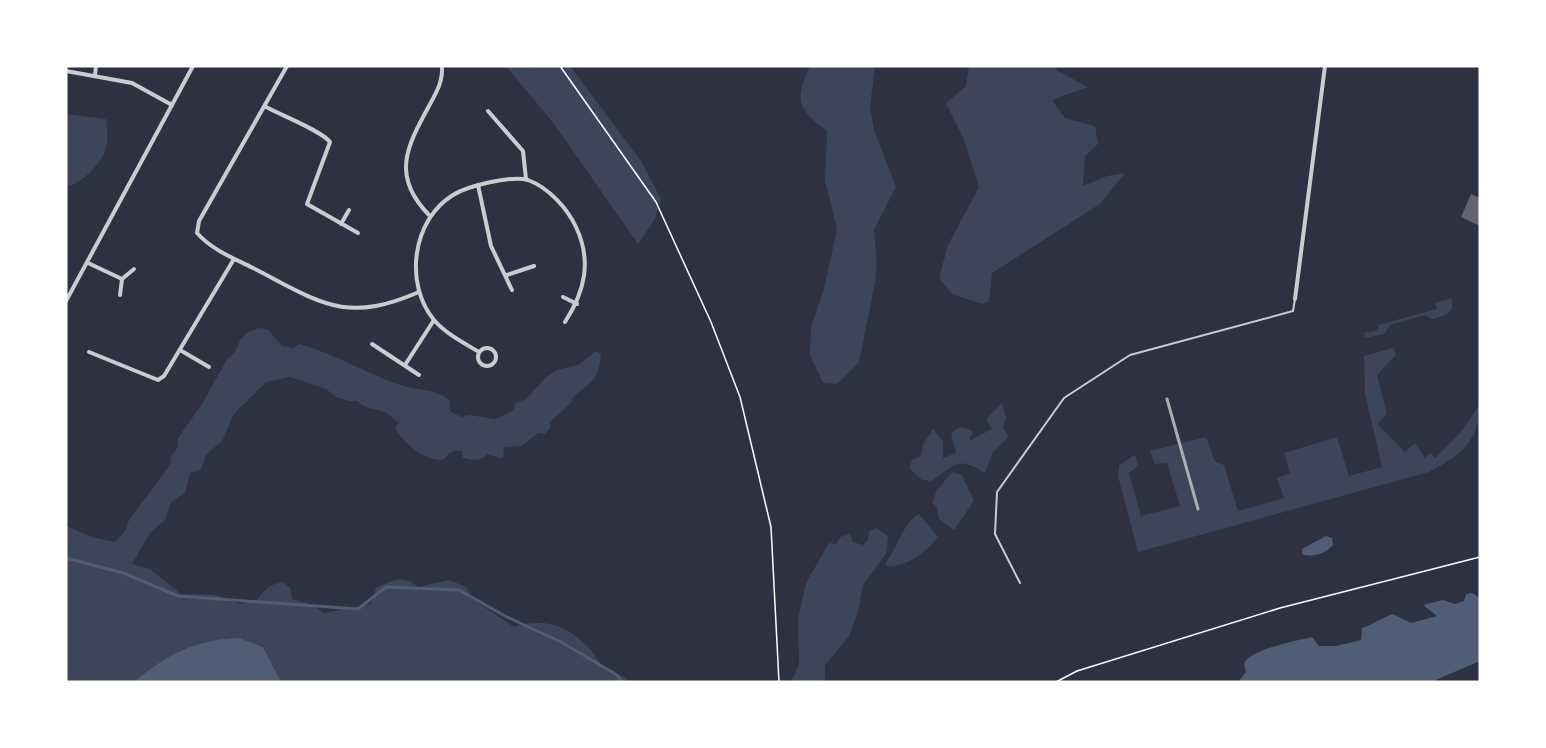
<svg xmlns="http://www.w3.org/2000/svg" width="1546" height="748" font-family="'Noto Sans',sans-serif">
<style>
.green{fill:#3c4559}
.water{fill:#4f5d75}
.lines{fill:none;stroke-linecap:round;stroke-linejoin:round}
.stream{stroke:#4f5d75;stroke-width:3}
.building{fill:#626471}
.path{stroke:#fff;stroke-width:1.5}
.service{stroke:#caccd0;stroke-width:2}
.minor{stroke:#caccd0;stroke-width:4}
.rail{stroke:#abadb3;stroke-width:3}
</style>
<rect width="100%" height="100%" fill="#2d3142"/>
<g class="green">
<path d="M506,66H570L641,161L661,199L655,219L638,244L554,124Z"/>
<path d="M810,66H875L870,107L874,130L896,187L874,230L877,264L875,283L859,362L837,384L823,383L810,355L811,327L824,289L837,229L825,180L827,131C797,108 794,101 810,66Z"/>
<path d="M969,66H1056V70L1088,87L1052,100L1065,118L1095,126L1098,144L1085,156L1083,186L1107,176L1125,173L1100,204L992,273L989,301L982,304L952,294L939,278L948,245L979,187L964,140L946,103L966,86Z"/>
<path d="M66,114L106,119C107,128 109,139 106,148C102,163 81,185 66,186Z"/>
<path d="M1452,298V309L1446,315L1432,319L1425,315L1390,325L1384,334L1365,338L1364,333L1378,330V325L1437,309L1435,303Z"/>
<path d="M259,328L267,329L282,346L293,348L299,344C336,354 367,374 403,386C420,391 436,388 450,401V411L461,417L469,415L495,419L513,411L516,403L526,399L546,377L557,370L578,365L596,351L601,354C599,380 591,382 573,397L572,402L550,422V428L545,434L538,433L522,446L504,447L503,459L487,454C480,462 473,460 463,458L462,451C453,449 449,453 443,460C426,461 402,444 395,427L400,422C393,421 394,417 388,414C378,408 365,410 357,401H349L336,397L326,389L290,377L266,382L234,414L222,441L206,455L201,470L190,473L185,493L171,502L165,520L150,533L132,564L150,569L181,594L216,595L240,604L256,600L269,586L282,582L290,587L292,599L310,604L324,613L371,604L376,588C392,580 404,574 418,587L449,580L467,587L471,598L514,627C545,617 567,625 590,649C595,655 599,663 605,668C610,672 619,675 626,678L628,682H66V525C82,534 96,539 115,542L125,531L129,520L170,465L171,456L178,447V438L202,404L227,359L235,352L240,340L248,332Z"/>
<path d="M1393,348L1396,355L1377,375L1387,414L1377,424L1405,452L1415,443L1425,458L1430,453L1435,458L1461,432L1480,404C1480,441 1460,456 1429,472L1138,552L1118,476L1119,465L1135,455L1138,466L1129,473L1141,516L1180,506L1167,463L1155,464L1150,451L1206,437L1215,462L1224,465L1238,511L1284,498L1277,478L1290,473L1284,453L1337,437L1349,476L1382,467L1365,394L1364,356Z"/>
<path d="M1002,403L1006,417L1003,428L1009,436L993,452L985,473C957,456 956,464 932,481L922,480L909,468L912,460L921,456L923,444L933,429L943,441V458L956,453L951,434C959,425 964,426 973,432L969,441L992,429L986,419Z"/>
<path d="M952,472L962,475L974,501L954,530L939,519L937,508L932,502L937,490Z"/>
<path d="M919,514L938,537C925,553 908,567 887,566L886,563C897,548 903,523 919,514Z"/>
<path d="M876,528L888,536L886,554L863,585L858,612L849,636L825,665V682H791L799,664L798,619L806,583L829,543L836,544L840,537L850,534L853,542L863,545L868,540L869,531Z"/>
</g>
<g class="water">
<path d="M1326,536L1332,538L1333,545C1325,554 1313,558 1302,554V549Z"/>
<path d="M1472,593L1480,598V661L1431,682H1238L1246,672L1244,663C1252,649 1295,641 1312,637L1319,646H1336L1361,640L1362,628C1374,624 1381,618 1393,614L1411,623L1437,616L1423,605L1443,600L1455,604L1464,601L1466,594Z"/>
<path d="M239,638L263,647L281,682H134C165,655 198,639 239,638Z"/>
</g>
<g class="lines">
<path class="stream" d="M66,558L123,573L178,596L358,609L386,587L459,590L505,616L561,642L617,675L622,682"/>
</g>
<path class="building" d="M1471,194L1480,198V226L1461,217Z"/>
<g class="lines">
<g class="path">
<path d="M560,66L656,202L711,322L740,397L771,527L779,682"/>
<path d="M1056,682L1077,671L1280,608L1480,557"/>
</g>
<path class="service" d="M1020,583L995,534L997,492L1064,398L1130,355L1293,311L1295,299"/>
<g class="minor">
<path d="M287,66L199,221L197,233C212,250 235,259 255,269C321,303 345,324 419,292"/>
<path d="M66,71L132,83L172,105"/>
<path d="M95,75L96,66"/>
<path d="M266,107C281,115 322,131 330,142L307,204L358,233"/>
<path d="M488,111L523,151L526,179"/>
<path d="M478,185L491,246L512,290"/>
<path d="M430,216C391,177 406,148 429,106C436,93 443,82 442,66"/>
<path d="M341,224L349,210"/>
<path d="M88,263L122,279L134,269"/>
<path d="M507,275L534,266"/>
<path d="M120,295L122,279"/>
<path d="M563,297L577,304"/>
<path d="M1295,299L1325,66"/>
<path d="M66,301L193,66"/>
<path d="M372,344L419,375"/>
<circle cx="487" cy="357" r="9"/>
<path d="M180,350L209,367"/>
<path d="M89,352L158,380L164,376L234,259"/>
<path d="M479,352C464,343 446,334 434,320C404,284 412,220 453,195C467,186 512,175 528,180C549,188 567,208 576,227C592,261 585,291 565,322"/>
<path d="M405,365L434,320"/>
</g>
<path class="rail" d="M1167,399L1198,509"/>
</g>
<rect width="1546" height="748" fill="none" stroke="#ffffff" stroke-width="135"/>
</svg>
